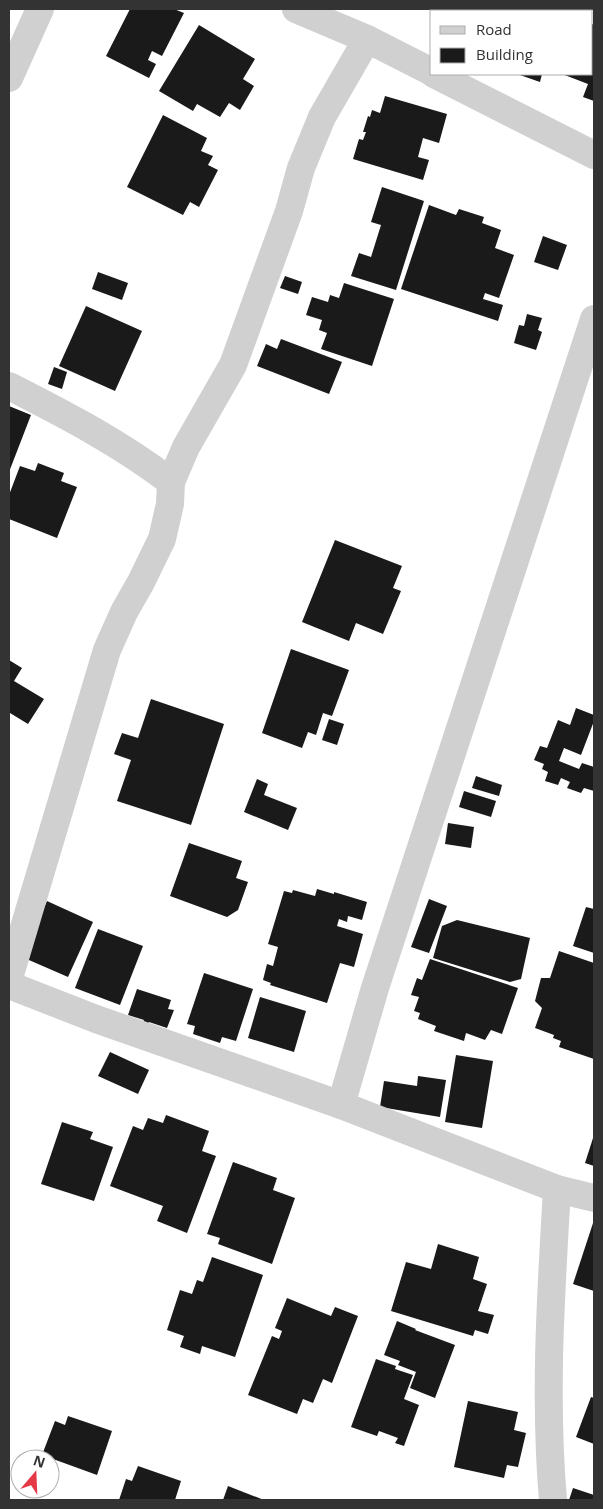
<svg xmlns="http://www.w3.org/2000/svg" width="603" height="1509" font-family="'Open Sans',sans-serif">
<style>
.building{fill:#1a1a1a}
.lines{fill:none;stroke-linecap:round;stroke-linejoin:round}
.minor{stroke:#d0d0d0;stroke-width:28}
</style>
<rect width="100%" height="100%" fill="#fff"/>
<g class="building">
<path d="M130,9H174L184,13L162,56L152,51L148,60L156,64L149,78L106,56Z"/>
<path d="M510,9H554L561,11H509Z"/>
<path d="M592,24L594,25V101L583,97L588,84L562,74H592Z"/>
<path d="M199,25L255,59L243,79L254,86L240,110L229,103L220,117L197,104L193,111L159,91Z"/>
<path d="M517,74H542L540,82Z"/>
<path d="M385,96L447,114L439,143L423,138L418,157L429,160L423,180L353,159L359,139L363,140L366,132H363L368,116L370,117L372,110L380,113Z"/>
<path d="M163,115L207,138L201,151L213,156L208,165L218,170L199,207L190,202L183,215L127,187Z"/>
<path d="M382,187L424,201L396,290L351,276L359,253L371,257L381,225L371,222Z"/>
<path d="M429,205L456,215L459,209L484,217L482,223L501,230L495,248L514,255L499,298L485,293L483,299L503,305L498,321L401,289Z"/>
<path d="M543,236L567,245L558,270L534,262Z"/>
<path d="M98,272L128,283L122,300L92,289Z"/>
<path d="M285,276L302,282L298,294L280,288Z"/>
<path d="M344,283L394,299L372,366L321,349L327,333L319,330L322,320L306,315L312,297L328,302L330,295L339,298Z"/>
<path d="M86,306L142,331L115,391L59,366Z"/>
<path d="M527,314L542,318L538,330L542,332L536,350L514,343L519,325L524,326Z"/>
<path d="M281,339L342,362L329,394L257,366L266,344L277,349Z"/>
<path d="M54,367L67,372L62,389L48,384Z"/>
<path d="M9,406L31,415L9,472Z"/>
<path d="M38,463L64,473L61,481L77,487L57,538L9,519V495L20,466L35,471Z"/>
<path d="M335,540L402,566L393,588L401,591L383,634L356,623L349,641L302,622Z"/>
<path d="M291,649L349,670L332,716L323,713L316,735L308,732L302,748L262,733Z"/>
<path d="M9,660L22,668L14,681L44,699L28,724L10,713L9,716Z"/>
<path d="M151,699L224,724L191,825L117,801L131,760L114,754L122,733L138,738Z"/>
<path d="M576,708L594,715V721L581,755L564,748L559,761L579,769L582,763L594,767L593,775L594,776V791L584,788L581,793L567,788L570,782L561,778L558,785L545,781L548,772L542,769L544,764L534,760L540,746L547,748L558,720L570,725Z"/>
<path d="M329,719L344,724L337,745L322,740Z"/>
<path d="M476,776L502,785L499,796L472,788Z"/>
<path d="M257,779L268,784L264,795L297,808L288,830L244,812Z"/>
<path d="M464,791L496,801L491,817L459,807Z"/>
<path d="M448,823L474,827L471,848L445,844Z"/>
<path d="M189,843L242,861L236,878L248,882L238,910L227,917L170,896Z"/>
<path d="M317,889L334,894V892L367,902L362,920L348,916L347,922L339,919L337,926L363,934L354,967L340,963L327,1003L270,985L271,983L263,980L267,964L273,966L278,947L268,944L284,891L292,893L293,890L315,896Z"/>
<path d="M429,899L447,906L429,953L411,947Z"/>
<path d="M47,901L93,922L68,977L22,957Z"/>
<path d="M586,907L594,909V953L573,946Z"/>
<path d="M457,920L530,938L521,979L510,982L433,958L442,926Z"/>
<path d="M98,929L143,946L120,1005L75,988Z"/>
<path d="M559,951L594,963V1059L559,1047L561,1041L553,1038L554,1035L535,1028L542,1008L535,1001L541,978H550Z"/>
<path d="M430,959L518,988L502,1034L491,1030L485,1040L466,1033L464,1041L434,1031L436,1026L418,1019L420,1013L414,1011L419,997L411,995L417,978L422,980Z"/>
<path d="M204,973L253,989L236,1041L222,1037L220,1043L193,1034L195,1026L187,1024Z"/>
<path d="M137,989L171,1000L168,1009L174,1010L167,1028L149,1022L148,1024L143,1022L144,1020L128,1015Z"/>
<path d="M260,997L306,1011L294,1052L248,1038Z"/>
<path d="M110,1052L149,1070L138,1094L98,1076Z"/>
<path d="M456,1055L493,1061L482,1128L445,1122Z"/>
<path d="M418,1076L446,1080L440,1117L380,1107L384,1081L417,1086Z"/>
<path d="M166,1115L209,1131L202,1151L216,1156L187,1233L157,1221L163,1206L110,1186L133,1126L143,1130L148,1118L163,1123Z"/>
<path d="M62,1122L93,1132L90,1139L113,1147L94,1201L41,1184Z"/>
<path d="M594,1135V1166L585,1163Z"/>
<path d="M233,1162L277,1178L273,1190L295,1198L272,1264L218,1244L220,1238L207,1234Z"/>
<path d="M594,1220V1291L573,1284Z"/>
<path d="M438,1244L479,1257L473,1279L487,1284L478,1311L494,1315L488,1334L475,1330L473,1336L391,1311L406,1262L431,1269Z"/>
<path d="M212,1257L263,1275L235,1357L202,1346L200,1354L180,1347L184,1336L167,1330L180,1290L192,1294L197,1280L203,1282Z"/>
<path d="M287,1298L331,1316L335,1307L358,1316L332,1383L323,1379L313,1403L303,1399L297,1414L248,1395L272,1336L279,1339L282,1331L275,1328Z"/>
<path d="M397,1321L416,1329L415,1330L455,1345L435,1398L410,1388L416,1372L398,1365L400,1361L384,1355Z"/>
<path d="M376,1359L396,1366L395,1369L413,1375L404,1399L419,1405L404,1446L395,1443L398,1438L379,1431L377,1436L351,1427Z"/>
<path d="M591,1397L594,1398V1444L576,1437Z"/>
<path d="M468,1401L518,1412L514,1430L526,1433L518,1467L507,1465L504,1478L454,1467Z"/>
<path d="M68,1416L112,1431L97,1475L42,1455L55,1421L65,1425Z"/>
<path d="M138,1466L181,1481L175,1500H119L126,1479L132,1481Z"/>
<path d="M228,1486L264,1500H223Z"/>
<path d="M573,1488L594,1495V1500H569Z"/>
</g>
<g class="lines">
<g class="minor">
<path d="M296,9L367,39L432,72"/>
<path d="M434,74L594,155"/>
<path d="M9,78L40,9"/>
<path d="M9,386C66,415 120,443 171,482L170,504L162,539L141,582L124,612L107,650L9,978"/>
<path d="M171,482L186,447L233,365L289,211L301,168L322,117L367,39"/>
<path d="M9,985L96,1019L341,1105L557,1189C551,1293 544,1396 553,1500"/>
<path d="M341,1105L375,988L594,319"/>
<path d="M557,1189L594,1198"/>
</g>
</g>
<rect width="603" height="1509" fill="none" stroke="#333333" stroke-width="20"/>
<rect x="430" y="10" width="162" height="65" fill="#ffffff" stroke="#adadad"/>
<rect x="440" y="26" width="25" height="8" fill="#d0d0d0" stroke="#adadad"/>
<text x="476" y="35" font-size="15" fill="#333333">Road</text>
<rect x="440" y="48" width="25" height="15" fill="#1a1a1a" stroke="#adadad"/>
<text x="476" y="60" font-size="15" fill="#333333">Building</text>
<g transform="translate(35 1474) rotate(19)"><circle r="24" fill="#ffffff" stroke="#adadad"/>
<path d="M0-4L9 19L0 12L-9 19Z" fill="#e63946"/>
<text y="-8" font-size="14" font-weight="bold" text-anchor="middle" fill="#333333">N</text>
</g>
</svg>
